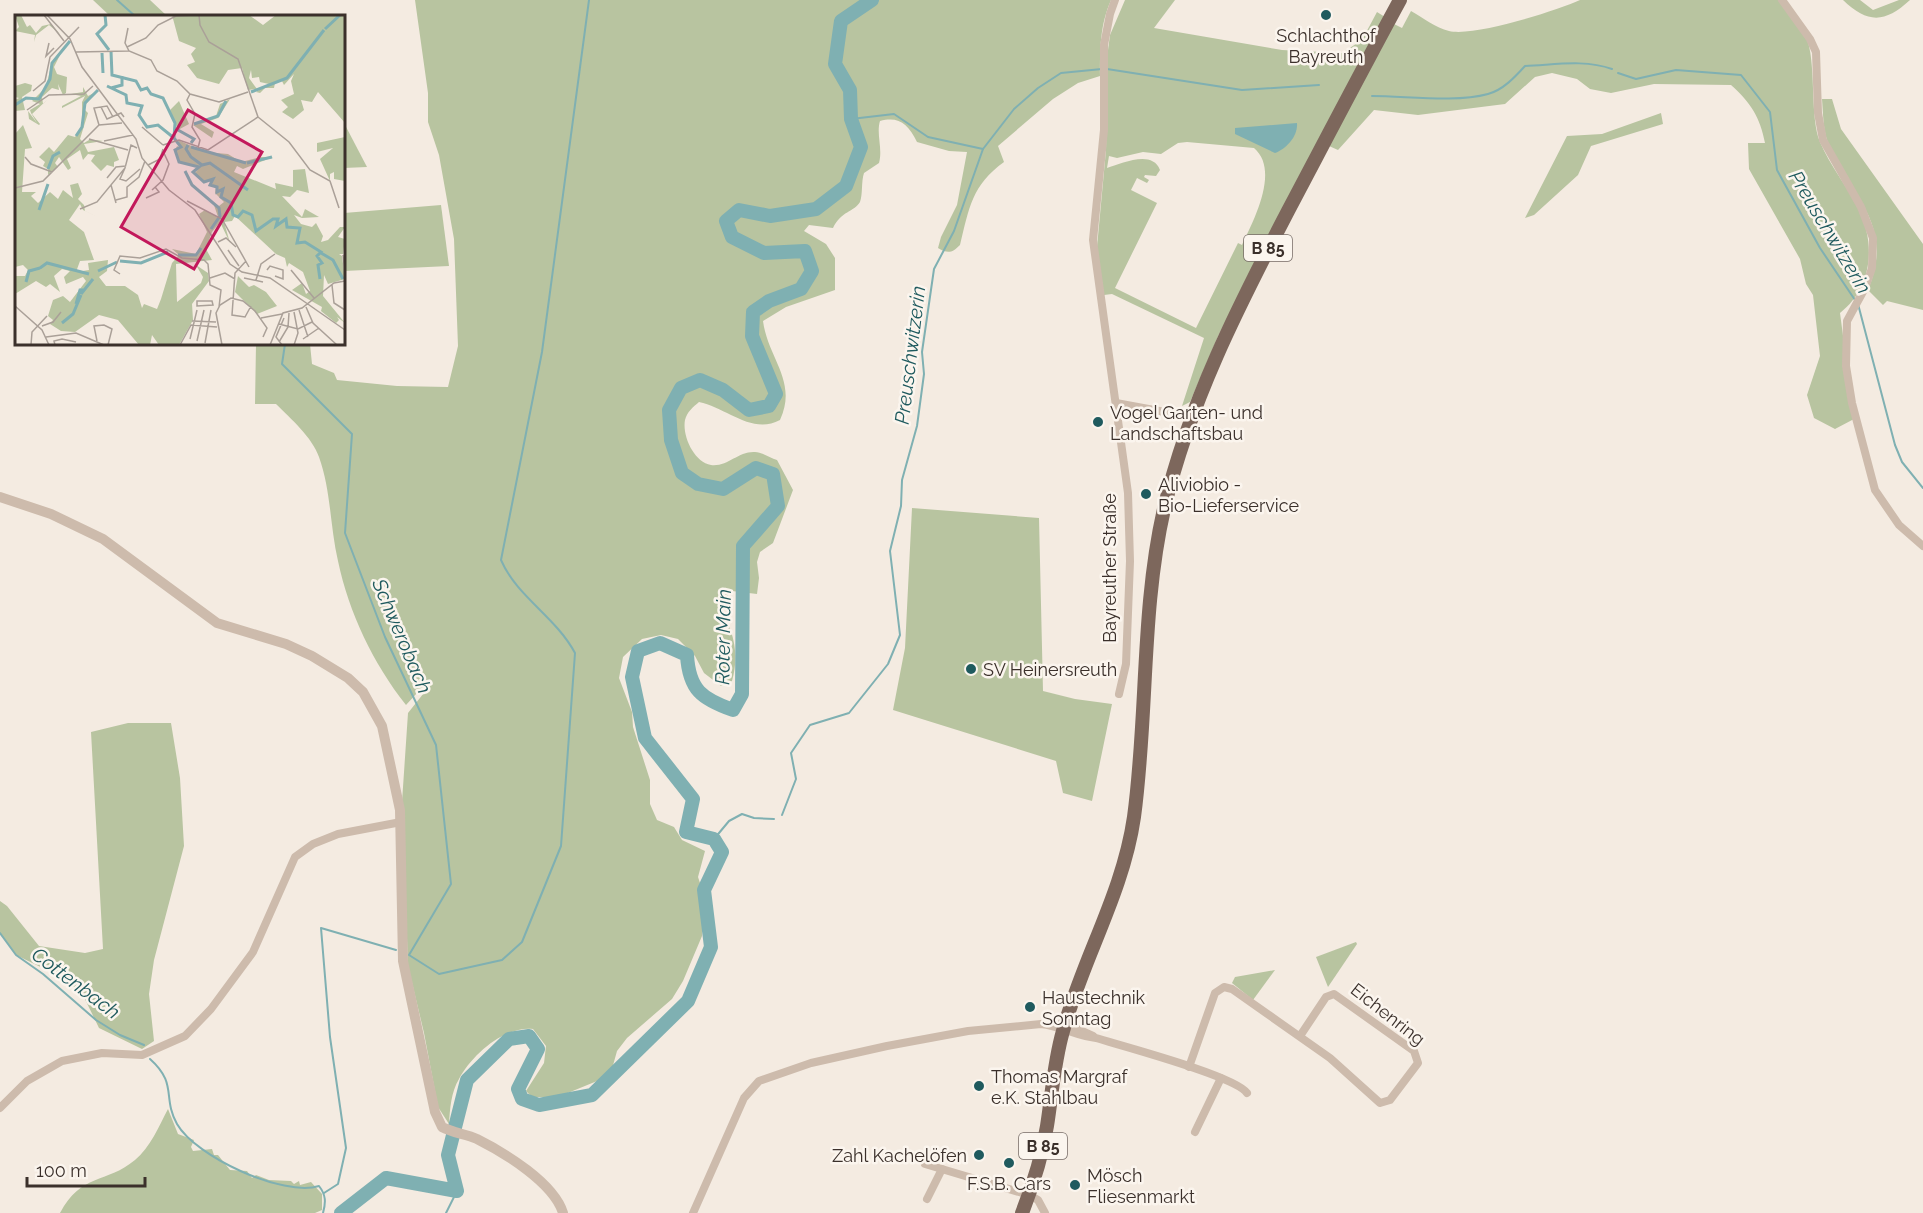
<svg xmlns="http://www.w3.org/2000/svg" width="1923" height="1213" font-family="Raleway,sans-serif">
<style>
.green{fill:#b8c4a0;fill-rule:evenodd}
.water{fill:#7fb0b2}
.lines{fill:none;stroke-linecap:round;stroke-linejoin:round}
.stream{stroke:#7fb0b2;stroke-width:2}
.river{stroke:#7fb0b2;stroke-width:14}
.minor{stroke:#cdbbac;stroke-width:8}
.tertiary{stroke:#cdbbac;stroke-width:10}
.primary{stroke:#7d675c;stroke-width:14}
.poi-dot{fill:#1f5a5e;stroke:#fbf5ee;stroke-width:2}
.labels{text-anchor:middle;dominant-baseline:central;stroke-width:5;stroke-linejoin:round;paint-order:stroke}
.shield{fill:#fbf5ee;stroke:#756b66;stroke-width:1.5}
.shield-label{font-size:16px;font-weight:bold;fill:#3b302b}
.poi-label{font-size:18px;fill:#3b302b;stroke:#fbf5ee;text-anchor:start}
.street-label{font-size:18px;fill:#3b302b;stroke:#fbf5ee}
.water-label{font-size:20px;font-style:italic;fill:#1f5a5e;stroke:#fbf5ee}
.inset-river{fill:none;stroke:#7fb0b2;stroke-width:3}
.inset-road{fill:none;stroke:#aaa098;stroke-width:1.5}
.view{fill:#c2185b;fill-opacity:0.15;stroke:#c2185b;stroke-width:3}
.inset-edge{fill:none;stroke:#3b302b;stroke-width:3}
</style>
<rect width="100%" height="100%" fill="#f4ebe1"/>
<g class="green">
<path d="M93,0H150L167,16H110Z"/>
<path d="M415,0H1111C1100,25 1100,48 1100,76L1078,83L1053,99L998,146L1004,162C972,185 969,208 960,245C952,253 948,254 938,248L941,237L957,205L967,152L949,151L917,142C908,124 899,116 880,121C876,134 883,149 879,163L864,173C861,182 863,194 860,202C854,212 841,211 833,228L809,225L804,231L826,244L835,258V290L786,307L763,321C768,359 798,381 780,420C752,435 727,408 699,402C693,407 687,412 685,420C682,436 694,462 711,465C728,467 738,451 755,452C762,452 770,458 777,460L793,490L773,543L760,552L757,562L759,578L757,594L732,591L719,605C733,630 740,652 732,681L721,686L704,673L695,656L678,639L661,635L642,639L623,657L619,678L632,712L633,727L650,780V804L657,820L674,827L682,840L705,851L698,877L703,892L702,936L683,981L672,999L627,1038L617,1051L612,1069L602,1079L558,1097H532L526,1091L544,1063L546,1046L533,1029C504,1026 472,1055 459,1079C451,1092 450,1109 449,1124L438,1107L424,1033L408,966L402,802L408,713L431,684L429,680L406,705C373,663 349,613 338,561C330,527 331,490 319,457C312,437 291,419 276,404H255L256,344H310L312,364L334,373L337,380L397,386L448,387L458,346L454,239L439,155L428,122V93Z"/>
<path d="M1125,0H1175L1154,28L1282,50L1342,53L1362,40L1377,12L1385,17L1219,334L1190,402L1182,406L1204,338L1112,294L1104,295L1097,247L1106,150L1108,50L1110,35ZM1187,142L1254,148C1280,170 1254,220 1242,245L1238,243L1196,328L1115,288L1157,203L1131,190L1137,178L1147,183L1149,180L1144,177L1145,175L1156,176L1160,170C1152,149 1121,164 1107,168L1109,156L1117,158L1143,152L1161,154L1178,143Z"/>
<path d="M1580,0H1781C1789,12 1805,28 1808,42C1816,70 1810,118 1820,142C1830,166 1848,187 1859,210C1876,245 1872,288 1840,313L1854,419L1835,429L1814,418L1807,395L1820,356L1813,295L1806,284L1800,259L1749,169L1748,143H1765C1760,117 1751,103 1731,85L1654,84L1611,93L1590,89L1577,79L1552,73L1535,77L1505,104L1418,115L1374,110L1338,150L1329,146L1394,24L1402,28L1411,11C1422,17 1436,28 1449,31C1475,37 1555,11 1580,0Z"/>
<path d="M1843,0H1860L1873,10L1899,0H1910C1885,23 1868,24 1843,0Z"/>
<path d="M1822,99H1832L1841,129L1923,244V310L1887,301L1883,305L1868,290C1896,223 1849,196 1827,140C1823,128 1823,111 1822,99Z"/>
<path d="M1661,113L1663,124L1591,146L1578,175L1534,215L1525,218L1567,136L1602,134Z"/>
<path d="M344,123L367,167L344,168Z"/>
<path d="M441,205L449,266L344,271V213Z"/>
<path d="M912,508L1039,518L1043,691L1075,699L1112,704L1092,801L1063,793L1056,761L893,710L905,648Z"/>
<path d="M128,723H171L180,778L184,846L154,960L149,994L154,1041L142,1049L99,1028L82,993L59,976L16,955L0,933V901L7,906L39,946L85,953L103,949L91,732Z"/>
<path d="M1356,942L1357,944L1328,987L1316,957Z"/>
<path d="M1275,970L1253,1000L1232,983L1235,977Z"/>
<path d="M168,1109L178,1134L194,1140L191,1147L193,1151L212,1149L214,1155H218L230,1170L247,1171L252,1178L256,1175L269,1180L291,1181L294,1184L299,1181L300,1185L311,1182L322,1194V1210L315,1213H60C81,1173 106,1184 135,1160C150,1148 159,1126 168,1109Z"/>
</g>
<path class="water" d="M1297,123C1298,136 1287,148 1275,153L1235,134V128Z"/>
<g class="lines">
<g class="stream">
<path d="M117,0L135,16"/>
<path d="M1107,69L1242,90L1319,85"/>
<path d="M1618,73L1636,79L1676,70L1741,75L1770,112L1777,170L1820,248L1855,300"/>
<path d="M1372,96C1407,96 1455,103 1488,94C1503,90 1515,77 1525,66C1554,65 1584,59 1612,69"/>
<path d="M851,119L894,114L928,137L983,149"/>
<path d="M1858,304L1895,445L1902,462L1923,488"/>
<path d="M285,344L282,364L352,434L345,533L385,637L436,745L451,884L409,955L439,974L502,960L522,942L561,846L575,653C555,616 517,597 501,560L542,352L589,0"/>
<path d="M782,815L796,779L791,753L810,725L849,713L888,664L900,635L890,551L901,506L902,480L917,426L924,374L922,352L934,269L954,231L983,149L1014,109L1038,88L1061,73L1102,69"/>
<path d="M714,839L729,821L742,814L754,818L774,819"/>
<path d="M0,933L16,955L43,974L96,1020L120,1035L144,1045"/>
<path d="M150,1059C178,1084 162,1097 177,1124C196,1157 283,1197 319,1186C326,1195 326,1202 323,1213"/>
<path d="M324,1193L338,1184L346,1148L330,1037L321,928L396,950"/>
<path d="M446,1213L457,1191"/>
</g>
<path class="river" d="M341,1213L386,1178L457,1191L448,1155L467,1080L509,1039L529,1036L538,1049L518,1089L522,1099L539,1105L592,1095L688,1001L711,947L704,890L722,852L714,839L686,832L693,799L645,738L632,677L638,651L660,643L687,655C689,690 702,699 733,710L742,694L743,546L778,506L773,474L756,468L723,489L698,484L682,473L671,440L669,410L681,388L700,380L723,390L749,410L769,406L776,394L752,336L753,312L769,301L801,289L812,271L805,251L764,253L732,237L726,221L739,210L770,216L816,209L846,186L861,147L851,119L850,90L835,64L841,21L872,0"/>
<g class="minor">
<path d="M1115,0L1110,14L1104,45V130L1093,240L1128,493L1130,561L1126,664L1119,694"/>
<path d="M1782,0L1810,39L1816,52L1818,113L1823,140L1861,207L1873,238L1872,268L1865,288L1847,321L1846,366L1852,403L1875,490L1899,525L1923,546"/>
<path d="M1116,403L1192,417"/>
<path d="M1063,1029L1073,1027L1093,1036"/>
<path d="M1189,1067L1215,993L1224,987L1232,989L1330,1058L1380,1103L1390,1100L1418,1063L1414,1051L1334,994L1326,997L1300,1036"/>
<path d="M0,1108L27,1081L62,1061L102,1053L142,1055L185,1036L211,1009L253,952L295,857L313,844L338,834L401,822"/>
<path d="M1195,1132L1221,1078"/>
<path d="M925,1164L1029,1195L1038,1200L1045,1213"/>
<path d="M927,1199L942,1169"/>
<path d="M693,1213L744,1098L759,1081L811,1063L887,1046L968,1031L1041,1024C1061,1026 1076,1036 1096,1038C1122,1046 1236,1076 1247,1093"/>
</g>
<path class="tertiary" d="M0,497L51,514L103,539L217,623L286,644L312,656L348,678L363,692L382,726L400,810L403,961L435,1112L442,1127C453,1133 466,1134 477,1139C505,1153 554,1183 563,1213"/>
<path class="primary" d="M1022,1213C1033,1185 1042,1157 1047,1126C1052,1094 1054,1062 1063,1031C1083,958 1123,893 1134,817C1148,714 1141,610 1164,509C1189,403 1238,307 1288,211C1325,141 1362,70 1400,0"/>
</g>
<g class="poi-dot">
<circle cx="1326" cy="15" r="6"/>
<circle cx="1098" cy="422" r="6"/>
<circle cx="1146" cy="494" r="6"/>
<circle cx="971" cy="669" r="6"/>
<circle cx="1030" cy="1007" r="6"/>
<circle cx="979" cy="1086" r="6"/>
<circle cx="979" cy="1155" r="6"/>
<circle cx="1009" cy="1163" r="6"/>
<circle cx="1075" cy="1185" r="6"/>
</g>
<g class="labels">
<g class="shield">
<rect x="1244" y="235" width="48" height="26" rx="4.5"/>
<rect x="1019" y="1133" width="48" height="26" rx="4.5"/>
</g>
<g class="shield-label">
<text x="1268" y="248">B 85</text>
<text x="1043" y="1146">B 85</text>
</g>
<g class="poi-label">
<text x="1326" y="35" text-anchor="middle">Schlachthof<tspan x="1326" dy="21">Bayreuth</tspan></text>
<text x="1110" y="412">Vogel Garten- und<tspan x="1110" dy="21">Landschaftsbau</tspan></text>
<text x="1158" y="484">Aliviobio -<tspan x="1158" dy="21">Bio-Lieferservice</tspan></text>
<text x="983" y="669">SV Heinersreuth</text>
<text x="1042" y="997">Haustechnik<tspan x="1042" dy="21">Sonntag</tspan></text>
<text x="991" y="1076">Thomas Margraf<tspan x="991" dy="21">e.K. Stahlbau</tspan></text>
<text x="967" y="1155" text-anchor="end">Zahl Kachelöfen</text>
<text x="1087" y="1175">Mösch<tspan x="1087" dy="21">Fliesenmarkt</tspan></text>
<text x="1009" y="1183" text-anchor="middle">F.S.B. Cars</text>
</g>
<g class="street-label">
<text transform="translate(1109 568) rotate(-90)">Bayreuther Straße</text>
<text transform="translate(1388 1014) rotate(38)">Eichenring</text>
</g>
<g class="water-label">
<text transform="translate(1830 232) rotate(59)">Preuschwitzerin</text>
<text transform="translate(910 355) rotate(-83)">Preuschwitzerin</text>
<text transform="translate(402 636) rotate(67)">Schwerobach</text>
<text transform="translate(723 637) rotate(-89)">Roter Main</text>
<text transform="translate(76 983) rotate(37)">Cottenbach</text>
</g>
</g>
<g transform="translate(15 15)">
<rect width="330" height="330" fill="#f4ebe1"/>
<path d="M0,0H6L12,12L15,10L21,18L27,11L36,9L45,19L34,10L21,20L19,27L20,20L0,16L4,12ZM157,0H234L248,10L261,0H330V108L303,77L297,87L286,85L289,95L278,104L267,97L273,92L266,85L279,79L276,66L279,59L269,70L267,66L260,68L259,73H250L245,78L241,77L254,69L245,67L244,62L237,63L236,55L234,63L242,74L233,75L227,53L213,55L204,69L182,63L172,50L180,47L176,39L181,33L164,26ZM50,30L39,52L42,59L52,62L51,78L48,80L43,69L44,75L37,73L27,82L28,89L32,85L17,99L25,109L24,110L14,104L13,96L22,108L16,98L15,95L25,89L17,86L31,72L37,47ZM10,68L17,70L16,76L7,82L10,95L0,96V85L4,83L0,82V71ZM68,72L73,81L81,77L68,93L73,98L65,124L69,128L74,125H81L88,126L69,129L73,137L99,132L104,145L99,147V152L92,150L86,156L76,146L80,140L73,139L68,145L65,135L52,144L56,153L53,155L44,142L40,148L43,152L33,160V154L28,151L30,147L24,142L34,132L39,137L53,120L60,122L67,112V87L70,81L47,93V91L66,81L56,79L68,77ZM215,84L203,103L186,109L199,117L197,123L178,110L201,101L205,89ZM164,86L174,109L163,115L155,95ZM8,110L17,133L10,134L7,177H21L16,181L23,188L35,177L43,184L48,175L58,183L55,170L63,168L67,179L63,184L69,190L70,196L83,202L68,195L65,189L54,205L69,217L79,245L65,246L61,257L74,255L73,248L93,245L92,256L84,262L91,271H110L123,280L127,293L129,289L142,294L146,284L157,248L164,240L157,234L181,239L192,217L184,199L190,195L203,202L198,187L204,191L209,187L200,178L201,173L194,170L197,164L189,168L180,158L185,152L165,147L160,136L162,131L166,133L163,125L190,137L213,139L226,147L246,142H258L228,154L222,151L219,157L261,174L260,168L278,172V155L290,154L294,178L282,175L275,182L267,181L287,202L290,194L304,202L287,203L279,200L286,209L297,212L301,208L308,221L306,227L313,225L325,212H330L323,222L330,224L328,239H324L327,241L330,264L313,269L309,260L308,281L330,308L322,302L324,305L321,308L306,296L307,292L277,275L287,268L291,279L295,276L288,257L274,248L272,252L270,243L261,239L220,201L217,206L209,207L215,228L205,207L197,217L191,234L197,245L161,249L162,287L186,268L188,262L181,250L193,258L194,266L177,289L178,305L164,330H144L137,320L135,330H124L103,305L84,300L60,317L46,316L35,309L38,305L33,301L38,285L48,281L55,287L71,266L68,262L51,269L49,262L55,256L47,254L39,261L45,277L35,269L31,272L21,266L0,279V261H10L13,255L8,250L0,252V119ZM330,122V166L319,164V157L315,159V166L305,144L318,133L302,137V128ZM223,261L234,272L239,270L251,277L262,291L242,299L220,277Z" fill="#b8c4a0"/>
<path class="inset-river" d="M90,0L91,10L82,19L94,35M310,14L325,0M96,36L97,60L121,66L126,75L132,73L136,79L148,83L160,108L159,123L166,132L160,135L164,147L184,152L178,157L189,167L198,164L195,170L202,172V177L208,174L206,182L216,188L218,200L223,202L228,196L237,200L241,216L258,204H263L261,211L271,204L272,212L285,213L282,228L290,227L306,237L302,241L307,248L303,250L305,264M87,38L88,58M92,71L111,80L112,88L127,91L124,100L132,112L143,110L159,123M96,73L107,70V61M236,77L272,63L309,15M0,90L11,83L24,84L35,64L37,48L55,26M179,109L203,101L211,86M163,115L179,124L176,128M61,121L67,112L70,88L83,75M173,130L171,134L176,142L187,150L195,148L233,175M176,132L231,148M232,148L257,142M33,154L38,141L45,137M170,156L177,170L204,193L205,201L196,214M24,195L33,169M306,238L318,245L328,264M163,240H181L186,233M105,246L126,248L153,237M25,253L32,248L74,259M83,256L102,247M11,267L14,256L25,253M66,279L78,264M61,289L65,275H69M47,308L58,299L66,280"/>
<path class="inset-road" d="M29,0L49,26M32,0L55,24L67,52L121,124L127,143L154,175L180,195L215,249L227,257L255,263L300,294M113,13L110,28L114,36L136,45L142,56L162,66L175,79L204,87L233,77M34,28L31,41L39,33M112,32L131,23L143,10L161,1L180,0M61,37L114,36M18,76L30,66L35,42L64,12M175,79L172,85L180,99L177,112L185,125L183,133M86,92L92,104L106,98L109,102M12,95L34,80L69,79L78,71M243,102L274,127L295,155L315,166L324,193M84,110L79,93L92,91L98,102M127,112L148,130M74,124L113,135M89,126L118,120M148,130L164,125L193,135L243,102L223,44L194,27L185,10L184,0M10,142L16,149L37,157M133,150L145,144L148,134M110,153L105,164L111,166L125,154M92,163L101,152L111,151M96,170L101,188M0,173L28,166L84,110L107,108M137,175L148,165L154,149L148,136M131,183L144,177L140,172M101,185L112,182V172L124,162L130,146M172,186L207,204L234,252M65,194L82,187L110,153L116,130L122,133M203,227L211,223L221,232M213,235L224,251M328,240L330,259M231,246L220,258L217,300L230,302L236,291M252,255L255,251L268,255V264L260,261M276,255L299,283M105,259L99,255L105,241L125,243L151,234L167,243L189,245L193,249L195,270L206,275L204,292M195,263L210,258L220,264M229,263L248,267M241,265L246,249L260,239M317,270L319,288L330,295M182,286H197L198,290L182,291ZM0,291L27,315L34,330M291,292L298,308L322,330M297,292L330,315M284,295L293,322M246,303L267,299M177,306L201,307M264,309L283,314L297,307M27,311L38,307L46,297M31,322L61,318L89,330M175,324L182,295M288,324L304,313M82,326L79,311L89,310L97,314L93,330M182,326L189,295M264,327L273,312L274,298M190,328L196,295M16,330L17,317L32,301M40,330L39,326L47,324L61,327M165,330L176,310L202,312M172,330H216M207,330L201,298L205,290L216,283L228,286L240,296L252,313L248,322M255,330L268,298L287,293L319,268L330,266M267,330L261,322L269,303M279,330L283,318L279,297"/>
<path class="view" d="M173,95L247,137L179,254L106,212Z"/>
<rect width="330" height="330" class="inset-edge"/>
</g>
<path d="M27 1177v9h118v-9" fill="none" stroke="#3b302b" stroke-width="3"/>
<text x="36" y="1177" font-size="18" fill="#3b302b" stroke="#fbf5ee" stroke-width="4.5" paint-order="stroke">100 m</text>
</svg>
